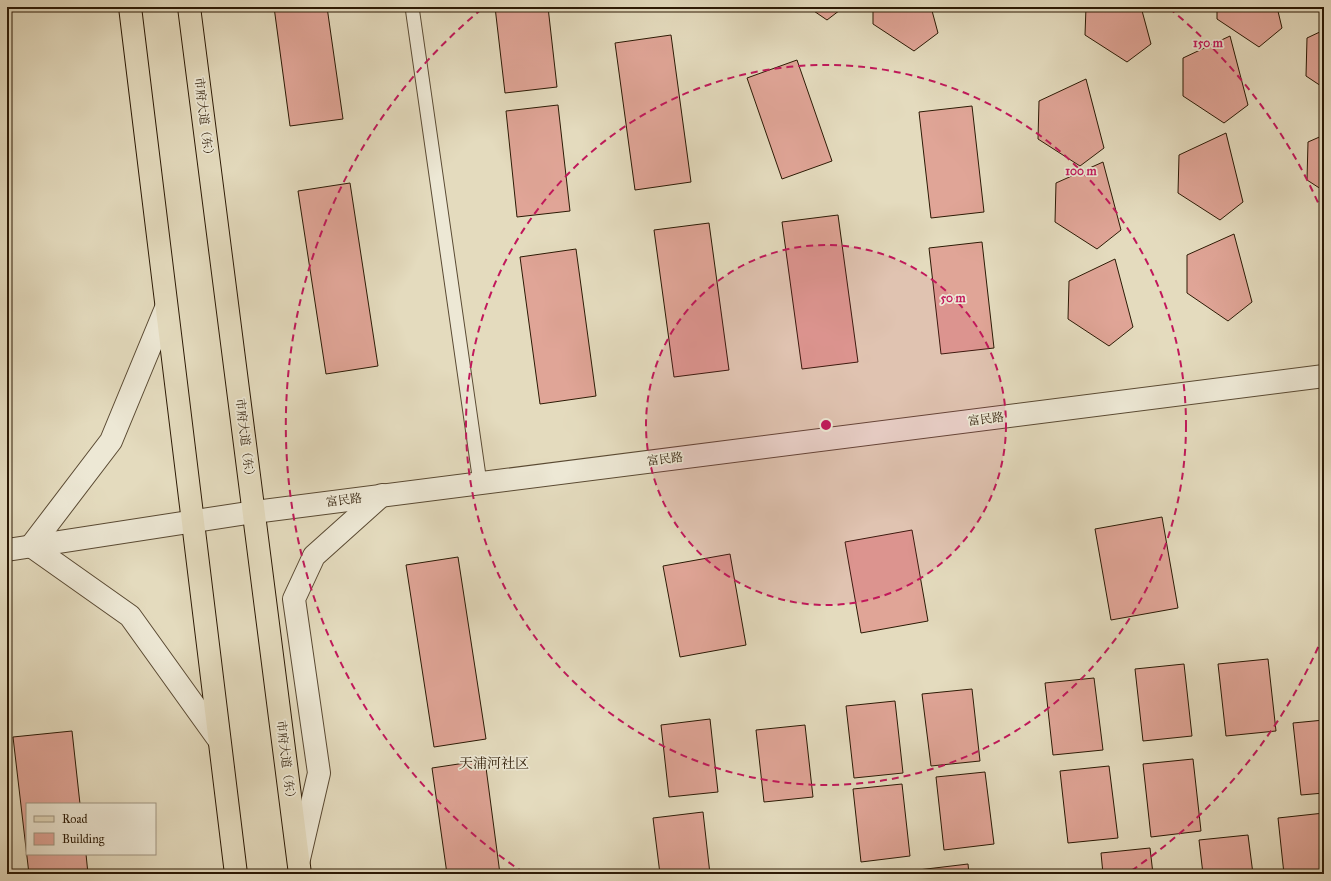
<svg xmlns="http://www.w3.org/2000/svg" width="1331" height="881" font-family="'IM FELL Great Primer','Noto Serif SC',serif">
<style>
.building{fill:#e0a597;stroke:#2c1a05}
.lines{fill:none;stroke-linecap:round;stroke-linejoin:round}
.service-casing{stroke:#5a4a33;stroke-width:15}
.tertiary-casing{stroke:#5a4a33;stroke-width:24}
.primary-casing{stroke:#2c1a05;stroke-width:24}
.service{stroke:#ede8d5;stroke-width:13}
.tertiary{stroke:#ede8d5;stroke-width:22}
.primary{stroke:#e4dbbe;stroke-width:22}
.ring{fill:none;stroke:#c2185b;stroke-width:2;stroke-dasharray:7 5}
.labels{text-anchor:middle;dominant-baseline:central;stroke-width:3.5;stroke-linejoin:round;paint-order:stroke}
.street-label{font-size:12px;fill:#2c1a05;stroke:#ede8d5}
.quarter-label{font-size:14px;fill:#2c1a05;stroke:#ede8d5}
.centre{fill:#c2185b;stroke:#ede8d5;stroke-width:2}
.ring-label{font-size:12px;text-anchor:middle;font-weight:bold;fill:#c2185b;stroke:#ede8d5;stroke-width:3.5;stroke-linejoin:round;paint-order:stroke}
</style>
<rect width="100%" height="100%" fill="#e4dbbe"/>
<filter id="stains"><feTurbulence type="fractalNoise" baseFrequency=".005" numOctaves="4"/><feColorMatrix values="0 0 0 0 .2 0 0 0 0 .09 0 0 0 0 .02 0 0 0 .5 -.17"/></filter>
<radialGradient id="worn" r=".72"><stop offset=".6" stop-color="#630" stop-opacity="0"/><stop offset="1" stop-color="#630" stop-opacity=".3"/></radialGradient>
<g class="building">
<path d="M274,7H327L343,119L290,126Z"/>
<path d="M495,7H548L557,87L505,93Z"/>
<path d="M808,7H844L827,20Z"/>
<path d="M873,7H931L938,33L914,51L873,24Z"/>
<path d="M1086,7H1141L1151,44L1127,62L1085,35Z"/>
<path d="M1217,7H1277L1282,28L1259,47L1217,19Z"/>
<path d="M1324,30V88L1306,76L1307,38Z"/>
<path d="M671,35L691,182L635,190L615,43Z"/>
<path d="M1230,36L1248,105L1224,123L1183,96V58Z"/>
<path d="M797,60L832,161L782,179L747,78Z"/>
<path d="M1086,79L1104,148L1080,166L1038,139L1039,101Z"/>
<path d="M558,105L570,211L517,217L506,111Z"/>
<path d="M972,106L984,212L931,218L919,112Z"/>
<path d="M1226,133L1243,202L1220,220L1178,193L1179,155Z"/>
<path d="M1324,135V191L1307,180L1308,142Z"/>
<path d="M1103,162L1121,230L1097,249L1055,222L1056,183Z"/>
<path d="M350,183L378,366L326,374L298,191Z"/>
<path d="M838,215L858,362L802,369L782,222Z"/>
<path d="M709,223L729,370L674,377L654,230Z"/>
<path d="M1234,234L1252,302L1228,321L1187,293V255Z"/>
<path d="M982,242L994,348L941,354L929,248Z"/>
<path d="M576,249L596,396L540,404L520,257Z"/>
<path d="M1115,259L1133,327L1109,346L1068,319L1069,281Z"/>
<path d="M1162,517L1178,608L1111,620L1095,529Z"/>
<path d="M912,530L928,621L861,633L845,542Z"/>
<path d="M730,554L746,645L680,657L663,566Z"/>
<path d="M458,557L486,739L434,747L406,565Z"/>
<path d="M1268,659L1276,731L1226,736L1218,664Z"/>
<path d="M1184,664L1192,736L1143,741L1135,669Z"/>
<path d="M1094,678L1103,750L1053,755L1045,683Z"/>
<path d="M972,689L980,761L931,766L922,694Z"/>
<path d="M895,701L903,773L854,778L846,706Z"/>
<path d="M710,719L718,792L669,797L661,725Z"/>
<path d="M1324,720V793L1301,795L1293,723Z"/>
<path d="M805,725L813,797L764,802L756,730Z"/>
<path d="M72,731L80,804H27V854H86L88,874H29L13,737Z"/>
<path d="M1193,759L1201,831L1151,837L1143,764Z"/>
<path d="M485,760L500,874H447L432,768Z"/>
<path d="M1109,766L1118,838L1068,843L1060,771Z"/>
<path d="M985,772L994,844L944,850L936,777Z"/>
<path d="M902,784L910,856L861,862L853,789Z"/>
<path d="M703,812L710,874H660L653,818Z"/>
<path d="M1324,813V874H1284L1278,818Z"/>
<path d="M1248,835L1253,874H1203L1199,840Z"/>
<path d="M1150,848L1153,874H1103L1101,853Z"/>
<path d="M968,864L969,874H919L918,870Z"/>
</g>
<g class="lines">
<g class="service-casing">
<path id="service" d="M412,7L480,483"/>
</g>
<g class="tertiary-casing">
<g id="tertiary">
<path d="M166,308L111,441L31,546L130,616L219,740"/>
<path d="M7,550L254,512L1324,376"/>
<path d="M299,859L319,773L294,599L314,556L382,495"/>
</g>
</g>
<g class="primary-casing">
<g id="primary">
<path d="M130,7L236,874"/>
<path d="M189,7L300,874"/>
</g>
</g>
<use href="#service" class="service"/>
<use href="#tertiary" class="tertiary"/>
<use href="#primary" class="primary"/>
</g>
<circle cx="826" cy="425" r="180" fill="#c2185b" fill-opacity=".12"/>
<g class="ring">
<circle cx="826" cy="425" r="180"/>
<circle cx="826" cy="425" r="360"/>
<path d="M1323 636A540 540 0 0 1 1128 873M524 873A540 540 0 0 1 483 8M1169 8A540 540 0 0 1 1323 214"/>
</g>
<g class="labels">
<g class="street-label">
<text transform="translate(204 119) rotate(83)">市府大道（东）</text>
<text transform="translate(986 419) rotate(-7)">富民路</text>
<text transform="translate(245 440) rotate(83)">市府大道（东）</text>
<text transform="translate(665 459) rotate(-7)">富民路</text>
<text transform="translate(344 500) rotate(-7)">富民路</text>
<text transform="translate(286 762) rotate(83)">市府大道（东）</text>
</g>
<g class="quarter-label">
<text x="494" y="763">天浦河社区</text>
</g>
</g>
<circle cx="826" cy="425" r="6" class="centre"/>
<g class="ring-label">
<text x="1208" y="47">150 m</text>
<text x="1081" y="175">100 m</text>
<text x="953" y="302">50 m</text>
</g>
<rect width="1331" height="881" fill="none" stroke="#e4dbbe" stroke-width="24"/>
<rect x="8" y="8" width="1315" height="865" fill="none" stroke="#2c1a05" stroke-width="2"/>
<rect x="12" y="12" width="1307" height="857" fill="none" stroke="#2c1a05"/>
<rect x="26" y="803" width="130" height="52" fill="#ede8d5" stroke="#a09682"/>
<rect x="34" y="816" width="20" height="6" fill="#e4dbbe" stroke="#a09682"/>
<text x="62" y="823" font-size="12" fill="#2c1a05">Road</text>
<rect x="34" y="833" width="20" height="12" fill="#e0a597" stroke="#a09682"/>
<text x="62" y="843" font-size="12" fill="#2c1a05">Building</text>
<rect width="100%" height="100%" filter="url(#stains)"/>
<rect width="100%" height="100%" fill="url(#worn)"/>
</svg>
